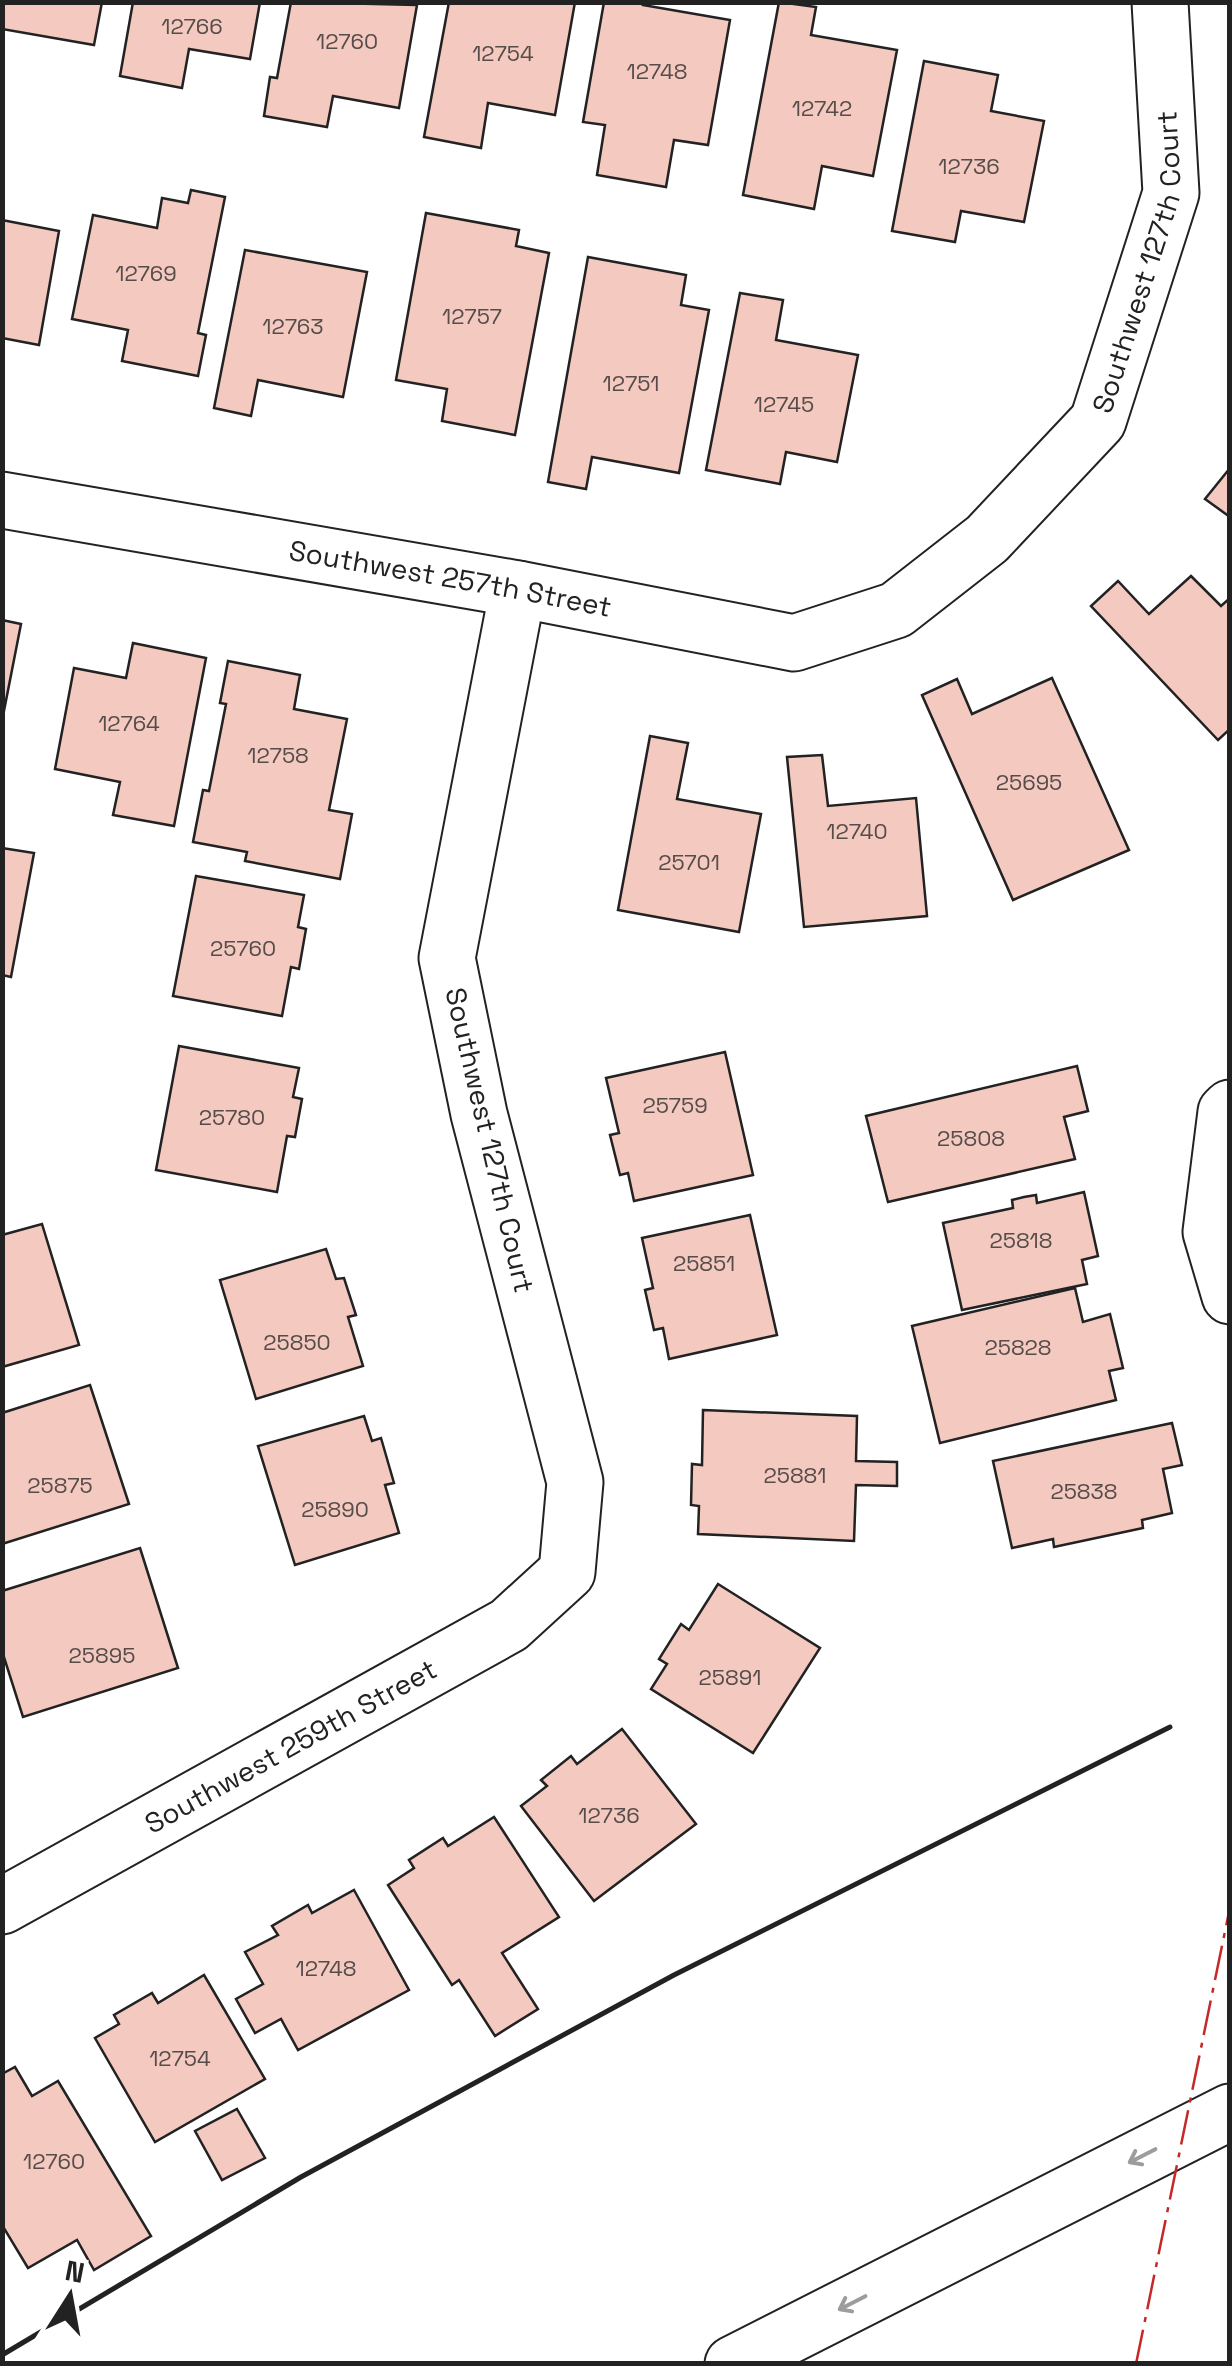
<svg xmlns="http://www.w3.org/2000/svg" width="1232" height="2366" font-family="'Space Grotesk',sans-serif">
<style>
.building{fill:#f3c9c0;stroke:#222;stroke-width:2.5}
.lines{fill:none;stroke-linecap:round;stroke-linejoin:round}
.minor-casing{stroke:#222;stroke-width:59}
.motorway-casing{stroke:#222;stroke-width:59}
.minor{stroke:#fff;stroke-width:55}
.motorway{stroke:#fff;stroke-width:55}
.wall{stroke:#222;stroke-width:5}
.power{stroke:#c62828;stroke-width:2.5;stroke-dasharray:35 8 5 8;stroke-linecap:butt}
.oneway{stroke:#9c9c9c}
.labels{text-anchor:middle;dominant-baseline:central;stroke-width:8;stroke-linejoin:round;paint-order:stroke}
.number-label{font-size:22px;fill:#564c4a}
.street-label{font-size:28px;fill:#222;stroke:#fff}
</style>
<rect width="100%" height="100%" fill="#fff"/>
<g class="building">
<path d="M2,2H102L94,45L2,29Z"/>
<path d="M133,2H260L250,59L189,49L182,88L120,76Z"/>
<path d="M291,2L417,5L399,108L333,96L327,127L264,116L270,77L277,78Z"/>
<path d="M449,2H575L555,115L488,103L481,148L424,137Z"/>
<path d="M604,2H644L643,5L730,20L708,145L674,140L666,187L597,175L605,125L583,122Z"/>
<path d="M779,2L816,7L811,35L897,50L873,176L822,166L814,209L743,195Z"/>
<path d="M924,61L998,75L991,111L1044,121L1024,222L961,211L955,242L892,231Z"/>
<path d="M191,190L225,197L198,333L206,335L198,376L122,361L128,330L72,319L93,215L157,228L162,198L188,203Z"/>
<path d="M426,213L519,230L516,246L549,253L515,435L442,421L447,389L396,380Z"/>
<path d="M2,220L59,231L39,345L2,338Z"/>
<path d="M245,250L367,272L343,397L258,380L251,416L214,408Z"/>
<path d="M588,257L686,275L681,305L709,310L679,473L592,457L586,489L548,482Z"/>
<path d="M740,293L783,300L776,340L858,355L837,462L786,452L780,484L706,470Z"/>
<path d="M1230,468V517L1205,499Z"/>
<path d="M1191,576L1221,606L1230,598V729L1218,740L1091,606L1118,581L1149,614Z"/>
<path d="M2,620L21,624L2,721Z"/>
<path d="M133,643L206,658L174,826L113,815L120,782L55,769L74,668L126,678Z"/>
<path d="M228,661L300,675L294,709L347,719L329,810L352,814L340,879L245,861L247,852L193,842L203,790L209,791L226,704L220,703Z"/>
<path d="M1052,678L1129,850L1013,900L922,695L957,679L972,714Z"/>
<path d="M650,736L688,743L677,799L761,814L739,932L618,910Z"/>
<path d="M822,755L828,806L916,798L927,916L804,927L787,757Z"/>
<path d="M2,848L34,853L11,977L2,975Z"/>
<path d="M196,876L304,895L298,927L306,929L299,969L291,967L282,1016L173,996Z"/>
<path d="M179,1046L299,1068L293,1097L302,1099L295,1137L287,1136L277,1192L156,1170Z"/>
<path d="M725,1052L753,1175L634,1201L628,1173L620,1175L610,1135L619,1133L606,1078Z"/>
<path d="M1077,1066L1088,1111L1064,1117L1075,1159L888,1202L866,1116Z"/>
<path d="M1084,1192L1098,1256L1082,1260L1087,1284L962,1310L943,1223L1013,1208L1012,1200L1024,1197L1036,1195L1037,1203Z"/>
<path d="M750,1215L777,1335L669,1359L663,1328L654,1330L645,1290L653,1288L642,1238Z"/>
<path d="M42,1224L79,1345L2,1367V1235Z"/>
<path d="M326,1249L336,1279L344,1278L356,1315L348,1317L363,1366L256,1399L220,1280Z"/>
<path d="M1075,1288L1083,1322L1110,1314L1123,1368L1109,1371L1116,1400L940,1443L912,1326Z"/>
<path d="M90,1385L129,1504L2,1544V1413Z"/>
<path d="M703,1410L857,1416L856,1461L897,1462V1486L856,1485L854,1541L698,1534L699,1506L691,1505L692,1464L702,1465Z"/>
<path d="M364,1416L372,1441L381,1438L394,1483L385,1485L399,1533L295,1565L258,1446Z"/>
<path d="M1172,1423L1182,1465L1163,1469L1172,1513L1142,1520L1143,1528L1054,1547L1053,1539L1012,1548L993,1461Z"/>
<path d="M140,1548L178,1668L23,1717L2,1651V1591Z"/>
<path d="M718,1584L820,1648L753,1753L651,1689L667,1664L659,1659L681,1624L689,1630Z"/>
<path d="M622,1729L696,1824L594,1901L521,1806L547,1786L541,1780L571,1756L577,1764Z"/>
<path d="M494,1817L559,1917L502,1953L538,2009L495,2036L459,1980L452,1985L388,1885L414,1868L409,1860L443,1838L448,1846Z"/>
<path d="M354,1890L409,1990L298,2050L281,2019L255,2033L236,1999L263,1984L245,1952L278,1935L272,1926L308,1905L312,1913Z"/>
<path d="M204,1975L265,2079L155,2142L95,2038L119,2024L114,2015L152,1993L158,2003Z"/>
<path d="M15,2067L32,2096L58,2081L151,2236L94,2270L77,2240L28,2268L2,2225V2074Z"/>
<path d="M237,2109L265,2158L222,2180L195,2131Z"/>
</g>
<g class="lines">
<g class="minor-casing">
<g id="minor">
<path id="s1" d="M2,500L518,589L794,643L896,610L987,539L1098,421L1171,193L1160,2"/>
<path d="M1230,1108L1226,1112L1211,1232L1230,1296"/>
<path id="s2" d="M2,1906L509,1625L567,1572L575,1482L479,1114L447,958L518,589"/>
</g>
</g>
<g class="motorway-casing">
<path id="motorway" d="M733,2364L1230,2112"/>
</g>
<use href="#minor" class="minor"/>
<use href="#motorway" class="motorway"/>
<path class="wall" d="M2,2355L301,2177L674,1975L1170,1727"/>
<path class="power" d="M1136,2364L1230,1907"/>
</g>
<defs><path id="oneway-shaft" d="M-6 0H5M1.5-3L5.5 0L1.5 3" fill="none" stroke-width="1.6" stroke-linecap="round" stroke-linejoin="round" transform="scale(2.5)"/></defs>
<g class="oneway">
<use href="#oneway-shaft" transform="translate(1142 2156) rotate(153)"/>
<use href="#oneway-shaft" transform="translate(852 2303) rotate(153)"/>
</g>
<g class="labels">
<g class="number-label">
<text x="192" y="26">12766</text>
<text x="347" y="41">12760</text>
<text x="503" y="53">12754</text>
<text x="657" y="71">12748</text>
<text x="822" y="108">12742</text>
<text x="969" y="166">12736</text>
<text x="146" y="273">12769</text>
<text x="472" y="316">12757</text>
<text x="293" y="326">12763</text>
<text x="631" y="383">12751</text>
<text x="784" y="404">12745</text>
<text x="129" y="723">12764</text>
<text x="278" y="755">12758</text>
<text x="1029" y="782">25695</text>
<text x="857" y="831">12740</text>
<text x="689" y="862">25701</text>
<text x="243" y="948">25760</text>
<text x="675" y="1105">25759</text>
<text x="232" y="1117">25780</text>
<text x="971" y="1138">25808</text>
<text x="1021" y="1240">25818</text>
<text x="704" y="1263">25851</text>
<text x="297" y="1342">25850</text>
<text x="1018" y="1347">25828</text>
<text x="795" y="1475">25881</text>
<text x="60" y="1485">25875</text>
<text x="1084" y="1491">25838</text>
<text x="335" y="1509">25890</text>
<text x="102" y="1655">25895</text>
<text x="730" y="1677">25891</text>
<text x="609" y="1815">12736</text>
<text x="326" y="1968">12748</text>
<text x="180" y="2058">12754</text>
<text x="54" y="2161">12760</text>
</g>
<g class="street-label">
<text stroke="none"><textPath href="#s1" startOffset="1355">Southwest 127th Court</textPath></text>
<text stroke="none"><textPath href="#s1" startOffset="455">Southwest 257th Street</textPath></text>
<text transform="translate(490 1140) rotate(77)">Southwest 127th Court</text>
<text stroke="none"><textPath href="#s2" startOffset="330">Southwest 259th Street</textPath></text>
</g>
</g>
<rect width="1232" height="2366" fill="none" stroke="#222222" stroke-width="10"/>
<g transform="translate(70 2296) rotate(11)" stroke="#ffffff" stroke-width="8" paint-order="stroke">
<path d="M0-8L18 38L0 25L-18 38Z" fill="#222222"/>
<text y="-15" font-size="28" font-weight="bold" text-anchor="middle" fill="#222222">N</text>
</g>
</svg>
